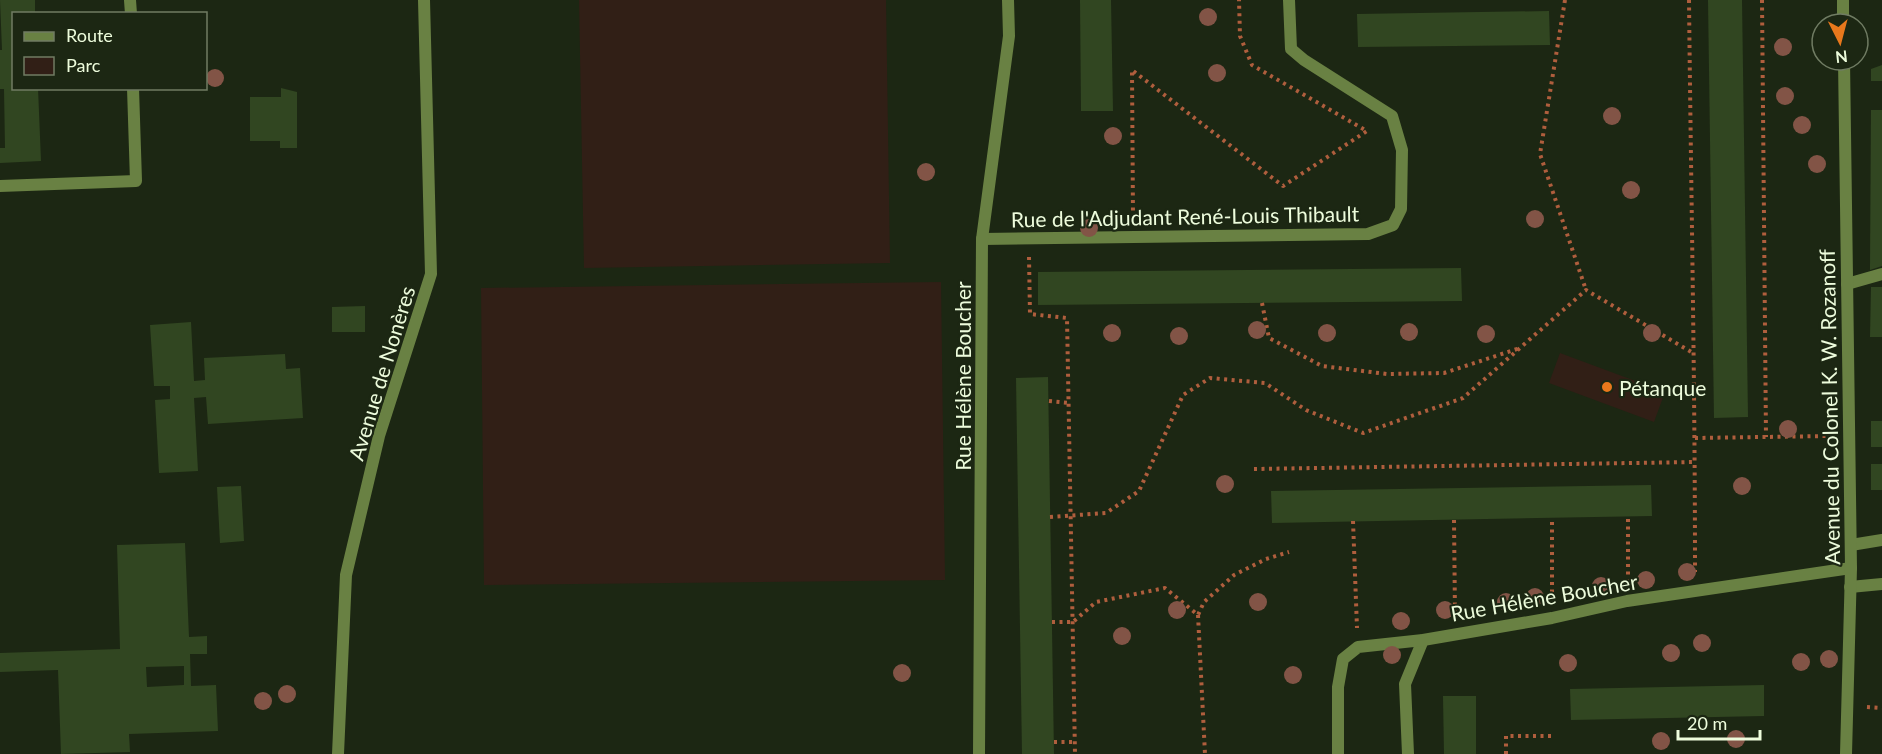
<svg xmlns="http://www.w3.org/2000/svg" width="1882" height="754" font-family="Lato,sans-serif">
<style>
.green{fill:#311f16}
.building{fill:#314621;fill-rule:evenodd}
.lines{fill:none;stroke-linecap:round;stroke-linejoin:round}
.path{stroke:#af5e3d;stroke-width:4;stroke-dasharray:3 4.5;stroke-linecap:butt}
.service{stroke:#698143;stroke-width:12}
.minor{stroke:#698143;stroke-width:12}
.tertiary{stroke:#698143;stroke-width:12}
.tree{fill:#825446}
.poi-dot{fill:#e8781c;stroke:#1c2713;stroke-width:2}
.labels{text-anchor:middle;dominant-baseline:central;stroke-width:4.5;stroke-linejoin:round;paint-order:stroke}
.street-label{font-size:21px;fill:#edfcdc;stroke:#1c2713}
.poi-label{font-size:21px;fill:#edfcdc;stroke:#1c2713;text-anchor:start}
</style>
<rect width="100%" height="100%" fill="#1c2713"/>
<g class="green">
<path d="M579,0H886L890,263L584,268Z"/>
<path d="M941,282L945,580L484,585L481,288Z"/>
<path d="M1560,353L1665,392L1654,422L1549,383Z"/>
</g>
<g class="building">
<path d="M0,0H35V14H14V88H38L41,161L0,163V148H5L4,89H0V50H2Z"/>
<path d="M1080,0H1111L1113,111H1081Z"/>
<path d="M1708,0H1742L1748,417L1714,418Z"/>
<path d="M1549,11L1550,45L1358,47L1357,14Z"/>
<path d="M1882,65V81H1871V69Z"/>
<path d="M281,88L297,92V148H280V141H250V97H281Z"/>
<path d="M1871,110H1882V266L1870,270Z"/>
<path d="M1461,268L1462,301L1038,305V272Z"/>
<path d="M1871,287H1882V337H1870Z"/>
<path d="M365,306V332H332V307Z"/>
<path d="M191,322L194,381L205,380L204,358L285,354L286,369L300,368L303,418L208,424L206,397L194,398L198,471L159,473L155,400L170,399V386H154L150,325Z"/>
<path d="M1048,377L1054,754H1022L1016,378Z"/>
<rect x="1871" y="421" width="11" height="26"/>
<rect x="1871" y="464" width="11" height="26"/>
<path d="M1651,485L1652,516L1272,523L1271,491Z"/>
<path d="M241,486L244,541L220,543L217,487Z"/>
<path d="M185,543L189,637L207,636V654H190L191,686L216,685L218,731L129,734L130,752L61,754L58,670L0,672V653L120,649L117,545ZM184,666V685L147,687L146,667Z"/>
<path d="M1764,685V716L1571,720L1570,689Z"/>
<path d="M1443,696H1476V754H1444Z"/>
</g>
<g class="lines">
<g class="path">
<path d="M1565,0L1540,154L1586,290"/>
<path d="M1689,0C1691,191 1695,381 1695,572"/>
<path d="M1762,0L1766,437"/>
<path d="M1133,218L1132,70L1283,186L1367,131L1252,65L1240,36L1239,0"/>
<path d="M1029,257L1030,314L1067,318L1075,754"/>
<path d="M1262,303L1269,338L1322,366L1387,374L1444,373L1520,348"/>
<path d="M1049,401L1069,403"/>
<path d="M1695,438L1829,436"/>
<path d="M1254,469L1695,462"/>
<path d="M1050,517L1106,513L1139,491L1183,395L1210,378L1265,383L1306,410L1363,433L1463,398L1586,290L1693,353"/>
<path d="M1454,520L1455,615"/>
<path d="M1353,521L1357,628"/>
<path d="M1628,582V517"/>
<path d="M1552,600V518"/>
<path d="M1198,615L1205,754"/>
<path d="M1052,622H1073L1096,602L1165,588L1198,615L1204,602L1234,575L1266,559L1289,552"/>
<path d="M1867,707L1882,708"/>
<path d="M1054,742H1075"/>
<path d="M1506,754V736H1553"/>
</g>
<g class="service">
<path d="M130,0L131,14"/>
<path d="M0,186L136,181L133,88"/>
<path d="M1847,284L1882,274"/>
<path d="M1408,754L1405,684L1423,640"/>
</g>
<g class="minor">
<path d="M982,239L1368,234L1393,225L1401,209L1402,150L1392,116L1304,60L1291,49L1289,0"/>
<path d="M1851,545L1882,540"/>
<path d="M1850,587L1882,584"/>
<path d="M338,754L346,575L379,436L431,274L424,0"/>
<path d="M979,754L982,239L1009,36L1008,0"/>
<path d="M1338,754V687L1343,659L1358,647L1423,640L1552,618L1627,601L1851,568"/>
</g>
<g class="tertiary">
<path d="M1843,0V24"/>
<path d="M1844,60L1851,568L1846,754"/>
</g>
</g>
<g class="tree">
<circle cx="1208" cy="17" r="9"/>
<circle cx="1783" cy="47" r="9"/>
<circle cx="1217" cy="73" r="9"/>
<circle cx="215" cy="78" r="9"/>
<circle cx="1785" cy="96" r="9"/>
<circle cx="1612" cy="116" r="9"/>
<circle cx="1802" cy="125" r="9"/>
<circle cx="1113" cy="136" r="9"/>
<circle cx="1817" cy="164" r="9"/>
<circle cx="926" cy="172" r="9"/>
<circle cx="1631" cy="190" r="9"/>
<circle cx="1535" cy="219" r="9"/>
<circle cx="1089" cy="228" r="9"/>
<circle cx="1257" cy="330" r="9"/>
<circle cx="1409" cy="332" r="9"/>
<circle cx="1112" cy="333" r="9"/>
<circle cx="1327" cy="333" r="9"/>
<circle cx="1652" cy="333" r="9"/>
<circle cx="1486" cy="334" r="9"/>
<circle cx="1179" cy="336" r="9"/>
<circle cx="1788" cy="429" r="9"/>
<circle cx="1225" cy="484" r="9"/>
<circle cx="1742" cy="486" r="9"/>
<circle cx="1687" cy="572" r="9"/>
<circle cx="1646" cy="580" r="9"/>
<circle cx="1601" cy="586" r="9"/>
<circle cx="1535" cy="597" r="9"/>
<circle cx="1258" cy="602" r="9"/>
<circle cx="1506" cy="602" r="9"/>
<circle cx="1177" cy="610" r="9"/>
<circle cx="1445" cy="610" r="9"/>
<circle cx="1401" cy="621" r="9"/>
<circle cx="1122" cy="636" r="9"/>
<circle cx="1702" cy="643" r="9"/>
<circle cx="1671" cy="653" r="9"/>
<circle cx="1392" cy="655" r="9"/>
<circle cx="1829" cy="659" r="9"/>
<circle cx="1801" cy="662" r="9"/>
<circle cx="1568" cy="663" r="9"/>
<circle cx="902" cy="673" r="9"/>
<circle cx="1293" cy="675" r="9"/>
<circle cx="287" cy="694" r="9"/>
<circle cx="263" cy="701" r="9"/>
<circle cx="1736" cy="739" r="9"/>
<circle cx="1661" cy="741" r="9"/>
</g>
<circle class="poi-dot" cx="1607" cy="387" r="6"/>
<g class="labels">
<g class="street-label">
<text transform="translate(1185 216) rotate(-1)">Rue de l'Adjudant René-Louis Thibault</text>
<text transform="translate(381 373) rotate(-73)">Avenue de Nonères</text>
<text transform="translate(962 376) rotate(-90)">Rue Hélène Boucher</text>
<text transform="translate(1829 407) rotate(-91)">Avenue du Colonel K. W. Rozanoff</text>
<text transform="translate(1544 597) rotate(-10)">Rue Hélène Boucher</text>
</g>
<g class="poi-label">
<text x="1619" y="387">Pétanque</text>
</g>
</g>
<rect x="12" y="12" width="195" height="78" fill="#1c2713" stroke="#707c63" stroke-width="1.5"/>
<rect x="24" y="32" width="30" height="9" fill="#698143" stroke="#707c63" stroke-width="1.5"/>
<text x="66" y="42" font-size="18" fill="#edfcdc">Route</text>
<rect x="24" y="57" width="30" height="18" fill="#311f16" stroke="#707c63" stroke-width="1.5"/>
<text x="66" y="72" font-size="18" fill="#edfcdc">Parc</text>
<g transform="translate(1840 42) rotate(174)"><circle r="28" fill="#1c2713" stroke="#707c63" stroke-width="1.5"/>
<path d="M0-4.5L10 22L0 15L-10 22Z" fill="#e8781c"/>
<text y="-9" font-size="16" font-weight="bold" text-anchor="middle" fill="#edfcdc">N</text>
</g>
<path d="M1678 730v9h82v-9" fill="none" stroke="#edfcdc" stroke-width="3"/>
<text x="1687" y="730" font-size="18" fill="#edfcdc" stroke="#1c2713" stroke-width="4.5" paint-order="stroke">20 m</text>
</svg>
